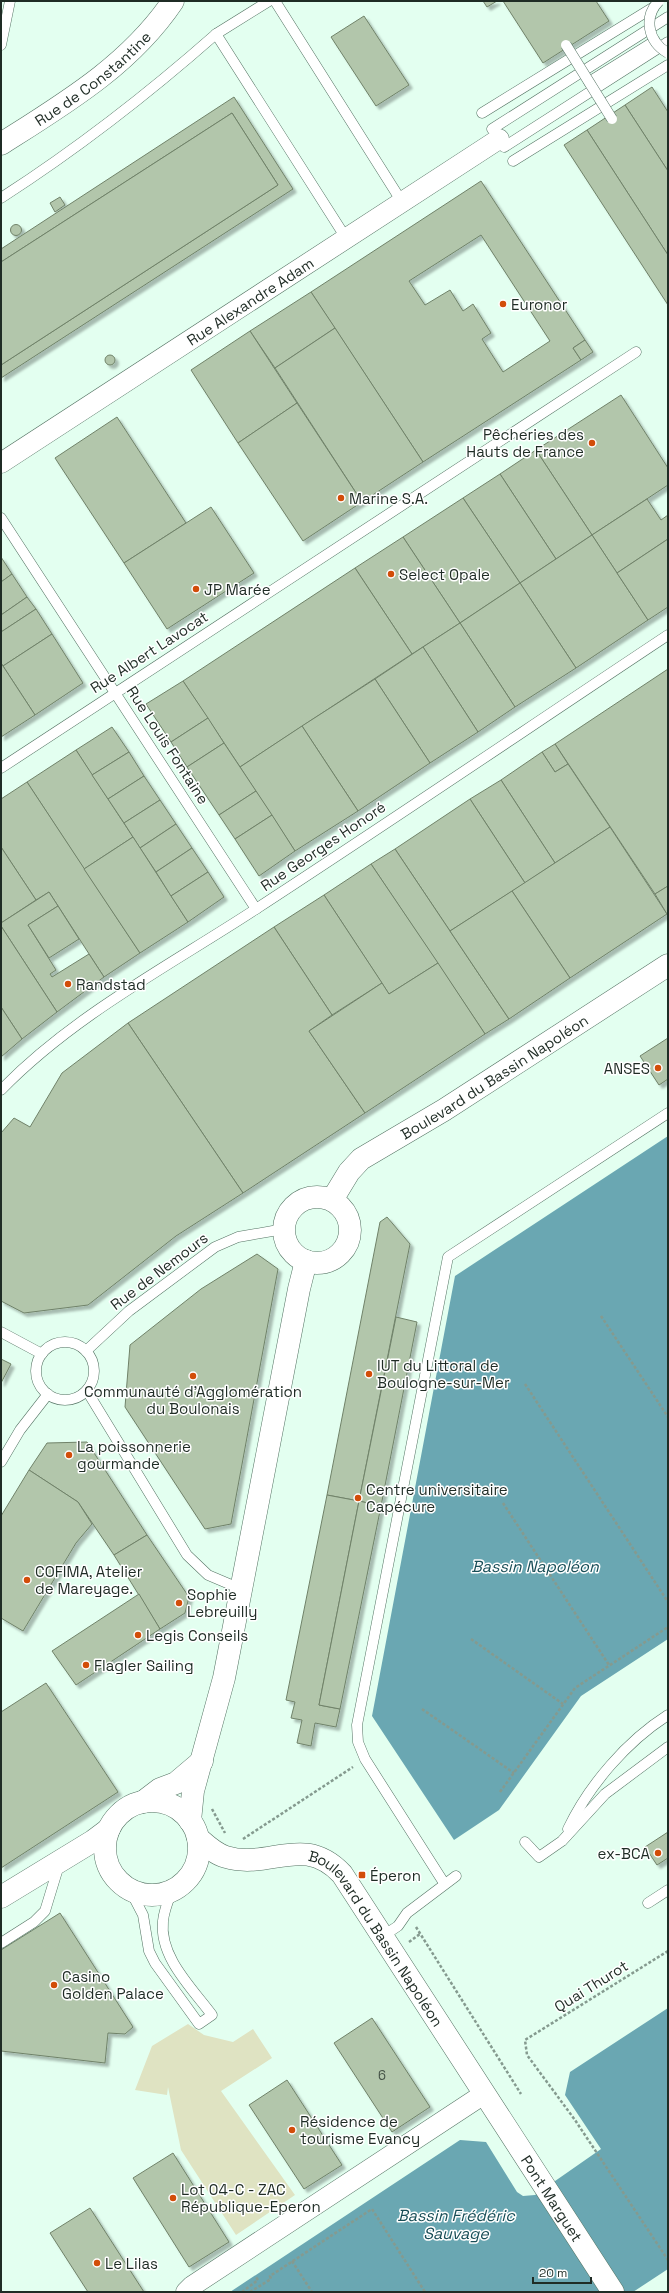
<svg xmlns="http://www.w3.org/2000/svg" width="669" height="2293" font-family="'Space Grotesk',sans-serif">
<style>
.green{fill:#dfe3c2}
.water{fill:#6aa7b2}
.building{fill:#b2c6ab;stroke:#708269;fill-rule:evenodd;filter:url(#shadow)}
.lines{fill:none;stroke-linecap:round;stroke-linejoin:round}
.lane-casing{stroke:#547363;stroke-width:11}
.street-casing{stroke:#547363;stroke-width:21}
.primary-casing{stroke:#547363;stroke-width:23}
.path{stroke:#859a8f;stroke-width:2.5;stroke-dasharray:3 2;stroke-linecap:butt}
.lane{stroke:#fff;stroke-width:10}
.street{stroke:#fff;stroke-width:20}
.primary{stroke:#fff;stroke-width:22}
.lane-bridge-casing{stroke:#547363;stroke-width:11;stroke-linecap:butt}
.lane-bridge{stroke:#fff;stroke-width:10}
.poi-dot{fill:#d24d09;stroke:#fff;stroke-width:1.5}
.labels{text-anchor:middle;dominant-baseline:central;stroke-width:3;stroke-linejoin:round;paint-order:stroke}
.number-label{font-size:13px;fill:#445246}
.street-label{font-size:15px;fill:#1f2c25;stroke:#fff}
.poi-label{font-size:15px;fill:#1f2c25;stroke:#fff;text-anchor:start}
.water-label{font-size:16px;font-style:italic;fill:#184e57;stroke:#fff}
</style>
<defs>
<filter id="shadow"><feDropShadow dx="3.5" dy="3.5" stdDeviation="1" flood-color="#0004"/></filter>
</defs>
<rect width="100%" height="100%" fill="#e3fff0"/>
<path class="green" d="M188,2024L204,2035L233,2042L253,2029L272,2058L221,2091L295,2195L236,2235L181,2150L168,2087L167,2095L135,2090L152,2046Z"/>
<g class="water">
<path d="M668,1136V1639L581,1696L499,1810L454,1840L372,1716L455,1276Z"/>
<path d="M668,2008V2269L633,2292H230L460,2140L486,2142L517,2192L523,2196L535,2195L601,2149L565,2095L570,2072Z"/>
</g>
<g class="building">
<path d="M483,1H497L487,7Z"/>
<path d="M503,1H596L609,21L543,63Z"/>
<path d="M364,16L409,85L376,106L331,37Z"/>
<path d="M652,87L668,112V171L625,105Z"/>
<path d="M234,97L293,189L1,378V365L278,185L232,113L1,262V249Z"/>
<path d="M625,105L668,171V255L587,130Z"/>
<path d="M232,113L278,185L1,365V262Z"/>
<path d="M587,130L668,255V305L564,145Z"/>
<path d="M481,181L585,340L573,348L581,360L423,462L311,292ZM481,235L550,341L503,372L482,339L491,333L473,304L463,311L450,290L425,305L409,281Z"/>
<path d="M60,197L65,205L55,212L50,203Z"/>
<circle cx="16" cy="230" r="5.5"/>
<path d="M311,292L335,328L275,368L250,331Z"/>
<path d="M335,328L423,462L362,502L275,368Z"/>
<path d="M250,331L297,403L238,443L191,370Z"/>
<path d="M585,340L593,352L581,360L573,348Z"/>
<circle cx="110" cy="360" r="5"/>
<path d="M621,395L668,468V485L592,535L536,450Z"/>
<path d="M297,403L362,502L303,541L238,443Z"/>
<path d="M117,417L186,523L124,563L55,458Z"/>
<path d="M536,450L592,535L556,559L500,474Z"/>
<path d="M500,474L556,559L520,583L463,498Z"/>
<path d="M463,498L520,583L460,623L403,537Z"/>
<path d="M647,499L661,520L668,515V539L617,573L592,535Z"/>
<path d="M211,507L254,573L167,629L124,563Z"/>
<path d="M592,535L648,620L576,668L520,583Z"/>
<path d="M403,537L460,623L412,654L355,568Z"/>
<path d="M668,539V607L648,620L617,573Z"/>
<path d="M1,557L12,574L1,582Z"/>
<path d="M355,568L412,654L240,767L183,681Z"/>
<path d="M12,574L27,597L1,615V582Z"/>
<path d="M520,583L576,668L515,707L460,623Z"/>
<path d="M27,597L36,609L1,632V615Z"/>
<path d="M36,609L52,634L3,666L1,663V632Z"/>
<path d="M460,623L515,707L478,732L423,647Z"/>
<path d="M52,634L83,683L35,715L3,666Z"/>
<path d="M423,647L478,732L430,763L375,679Z"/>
<path d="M1,663L35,715L1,737Z"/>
<path d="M668,669V886L655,894L555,744Z"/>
<path d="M375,679L430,763L358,811L302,726Z"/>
<path d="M183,681L208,718L171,742L146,704Z"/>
<path d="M208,718L224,743L187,767L171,742Z"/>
<path d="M302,726L358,811L295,851L240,767Z"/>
<path d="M112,727L129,752L92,775L76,750Z"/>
<path d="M224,743L256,791L219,815L187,767Z"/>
<path d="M555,744L568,764L555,772L542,752Z"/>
<path d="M76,750L133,837L84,869L27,782Z"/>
<path d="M129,752L144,776L108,799L92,775Z"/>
<path d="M542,752L555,772L568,764L610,827L555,863L501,780Z"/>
<path d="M144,776L160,800L124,823L108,799Z"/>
<path d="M501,780L555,863L525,883L470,799Z"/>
<path d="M27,782L140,953L104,977L49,892L36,900L1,847V799Z"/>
<path d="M256,791L272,815L235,839L219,815Z"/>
<path d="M470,799L525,883L450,931L395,849Z"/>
<path d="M160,800L176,824L140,848L124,823Z"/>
<path d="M272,815L295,851L259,876L235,839Z"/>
<path d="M176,824L192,848L156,872L140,848Z"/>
<path d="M610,827L667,914L570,978L512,891Z"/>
<path d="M133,837L188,922L140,953L84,869Z"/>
<path d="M1,847L36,900L1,923Z"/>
<path d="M192,848L208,872L171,896L156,872Z"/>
<path d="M395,849L509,1019L485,1034L371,864Z"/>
<path d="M371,864L438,963L389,994L324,895Z"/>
<path d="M208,872L224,897L188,922L171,896Z"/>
<path d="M668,886V914H667L655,894Z"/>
<path d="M512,891L570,978L509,1019L450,931Z"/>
<path d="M49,892L58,906L28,925L56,970L50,974L52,977L89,954L104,977L57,1012L1,926V923Z"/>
<path d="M324,895L382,983L332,1015L274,927Z"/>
<path d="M58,906L79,939L49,958L28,925Z"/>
<path d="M1,926L57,1012L22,1039L1,1007Z"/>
<path d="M274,927L332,1015L309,1031L365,1113L243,1193L128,1023Z"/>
<path d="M438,963L485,1034L365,1113L309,1031L382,983L389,994Z"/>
<path d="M1,1007L22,1039L1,1057Z"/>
<path d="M128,1023L243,1193L176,1236L88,1305L24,1313L1,1301V1133L14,1118L30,1127L62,1073Z"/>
<path d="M668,1038V1079L659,1085L640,1056Z"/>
<path d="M387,1217L410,1244L359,1501L327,1495L380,1222Z"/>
<path d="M257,1254L278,1269L231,1524L205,1529L125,1407L130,1345L201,1289Z"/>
<path d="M396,1317L417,1322L381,1506L359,1501Z"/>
<path d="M1,1359L11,1364L1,1383Z"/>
<path d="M87,1442L147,1535L114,1555L78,1502L29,1470L47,1443Z"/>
<path d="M29,1470L78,1502L92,1524L76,1543L23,1631L1,1618V1516Z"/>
<path d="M327,1495L359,1501L319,1705L340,1709L336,1727L315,1723L311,1746L297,1743L302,1720L291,1718L295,1702L286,1700Z"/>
<path d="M359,1501L381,1506L340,1709L319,1705Z"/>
<path d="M147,1535L189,1597L185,1613L160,1629L114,1555Z"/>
<path d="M139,1594L160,1629L76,1685L52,1651Z"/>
<path d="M46,1683L118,1792L1,1868V1712Z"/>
<path d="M668,1832V1858L657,1865L645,1847Z"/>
<path d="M60,1913L133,2027L125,2034L108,2033L105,2063L1,2051V1950Z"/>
<path d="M372,2018L430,2107L392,2132L334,2043Z"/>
<path d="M287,2080L342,2165L304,2189L249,2105Z"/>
<path d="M173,2153L229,2242L189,2267L133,2178Z"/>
<path d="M90,2208L144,2292H88L50,2233Z"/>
</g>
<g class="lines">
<g class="lane-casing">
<g id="lane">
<path d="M269,1L216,34L346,238"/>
<path d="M275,1L402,202"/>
<path d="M1,45L10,1"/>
<path d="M589,82L655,41"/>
<path d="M482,113L654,7"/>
<path d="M492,129L668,17"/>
<path d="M504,147L668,42"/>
<path d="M513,161L668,65"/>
<path d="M1,198C77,149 148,94 216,34"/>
<path d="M1,518L256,909"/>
<path d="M1,768L636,352"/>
<path d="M1,1090C74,1015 169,966 256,909C394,819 531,726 668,635"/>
<path d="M1,1332L42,1354"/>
<circle cx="65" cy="1371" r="29"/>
<path d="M86,1351L129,1311L215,1247L238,1237L284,1229"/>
<path d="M87,1391L187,1555L208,1575L241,1589"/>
<path d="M1,1462L20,1430L48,1394"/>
<path d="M568,1829C589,1785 627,1741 668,1715"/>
<path d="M525,1842L539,1857L562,1841L605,1794L668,1747"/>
<path d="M444,1883L365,1759L358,1742L357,1725L448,1257L668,1113"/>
<path d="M130,1890L143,1915L149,1951L155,1963L199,2024L212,2015C192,1988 159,1957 163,1921C164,1910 168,1901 172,1891"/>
<path d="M648,1903L668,1890"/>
<path d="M383,1936L398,1926L407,1913L456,1876"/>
<path d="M1,1943L34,1922L45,1911L59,1865"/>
</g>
</g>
<g class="street-casing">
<g id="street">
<path id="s1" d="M1,463L499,139"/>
<path d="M186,2292L192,2286L484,2094"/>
</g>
</g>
<g class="primary-casing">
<g id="primary">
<path id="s2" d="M1,144C64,104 130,65 173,1"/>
<circle cx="317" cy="1230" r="33"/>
<path id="s3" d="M332,1200L349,1172L361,1159L444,1110L668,965"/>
<circle cx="152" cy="1848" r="47"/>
<path d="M143,1802L160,1789L176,1783L202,1761"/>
<path d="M190,1821L193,1791L224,1678L299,1289L306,1261"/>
<path id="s4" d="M198,1838C206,1845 215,1854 226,1857C270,1870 303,1833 342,1874L613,2292"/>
<path d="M1,1897L93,1841L109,1829"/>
</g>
</g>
<g class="path">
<path d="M601,1316L668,1417"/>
<path d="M525,1384L668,1602"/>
<path d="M503,1503L609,1665"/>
<path d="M471,1639L563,1704"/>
<path d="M422,1709L514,1773"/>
<path d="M500,1792L575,1688L668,1627"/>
<path d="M212,1809L225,1833"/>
<path d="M243,1839L353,1767"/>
<path d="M416,1927L521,2094"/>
<path d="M409,1942L420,1934"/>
<path d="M668,1951L525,2040L527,2055L575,2120L668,2260"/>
<path d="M292,2261L312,2292"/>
<path d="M242,2292L258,2280L255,2276"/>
<path d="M250,2292L271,2279L270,2276L372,2209L425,2292"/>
</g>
<use href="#lane" class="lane"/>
<use href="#street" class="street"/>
<use href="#primary" class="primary"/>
<g class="lane-bridge-casing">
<g id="lane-bridge">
<path d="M659,1C643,17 648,42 668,53"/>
<path d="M566,45L612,119"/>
</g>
</g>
<use href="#lane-bridge" class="lane-bridge"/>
</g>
<g class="poi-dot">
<circle cx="503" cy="304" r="4"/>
<circle cx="592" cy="443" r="4"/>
<circle cx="341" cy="498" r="4"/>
<circle cx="391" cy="574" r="4"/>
<circle cx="196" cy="589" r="4"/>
<circle cx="68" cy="984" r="4"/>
<circle cx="658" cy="1068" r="4"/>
<circle cx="369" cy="1374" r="4"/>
<circle cx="193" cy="1376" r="4"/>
<circle cx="69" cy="1455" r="4"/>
<circle cx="358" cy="1498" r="4"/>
<circle cx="27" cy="1580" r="4"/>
<circle cx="179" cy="1603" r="4"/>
<circle cx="138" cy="1635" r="4"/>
<circle cx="86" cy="1665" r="4"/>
<circle cx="658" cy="1853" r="4"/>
<rect x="358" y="1871" width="8" height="8" rx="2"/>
<circle cx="54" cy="1985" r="4"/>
<circle cx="292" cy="2130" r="4"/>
<circle cx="173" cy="2198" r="4"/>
<circle cx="97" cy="2263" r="4"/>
</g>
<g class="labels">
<g class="number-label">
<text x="382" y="2075">6</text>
</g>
<g class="street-label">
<text stroke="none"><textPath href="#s2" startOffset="113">Rue de Constantine</textPath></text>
<text stroke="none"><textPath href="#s1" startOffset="297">Rue Alexandre Adam</textPath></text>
<text transform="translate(149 652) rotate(-33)">Rue Albert Lavocat</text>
<text transform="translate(168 745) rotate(57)">Rue Louis Fontaine</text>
<text transform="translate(323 846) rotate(-34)">Rue Georges Honoré</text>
<text stroke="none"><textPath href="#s3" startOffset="207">Boulevard du Bassin Napoléon</textPath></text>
<text transform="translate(159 1271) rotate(-37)">Rue de Nemours</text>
<text stroke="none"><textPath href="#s4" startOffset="227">Boulevard du Bassin Napoléon</textPath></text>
<text transform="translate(591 1986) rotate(-32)">Quai Thurot</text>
<text stroke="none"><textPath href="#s4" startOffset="543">Pont Marguet</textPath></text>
</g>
<g class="poi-label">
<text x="511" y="304">Euronor</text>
<text x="584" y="434" text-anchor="end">Pêcheries des<tspan x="584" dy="17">Hauts de France</tspan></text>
<text x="349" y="498">Marine S.A.</text>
<text x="399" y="574">Select Opale</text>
<text x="204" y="589">JP Marée</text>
<text x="76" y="984">Randstad</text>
<text x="650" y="1068" text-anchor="end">ANSES</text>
<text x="377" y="1365">IUT du Littoral de<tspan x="377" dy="17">Boulogne-sur-Mer</tspan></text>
<text x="193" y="1391" text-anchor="middle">Communauté d'Agglomération<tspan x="193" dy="17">du Boulonais</tspan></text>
<text x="77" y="1446">La poissonnerie<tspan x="77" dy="17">gourmande</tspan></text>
<text x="366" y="1489">Centre universitaire<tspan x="366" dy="17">Capécure</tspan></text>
<text x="35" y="1571">COFIMA, Atelier<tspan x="35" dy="17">de Mareyage.</tspan></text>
<text x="187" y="1594">Sophie<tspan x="187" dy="17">Lebreuilly</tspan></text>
<text x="146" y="1635">Legis Conseils</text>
<text x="94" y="1665">Flagler Sailing</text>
<text x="650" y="1853" text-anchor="end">ex-BCA</text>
<text x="370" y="1875">Éperon</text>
<text x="62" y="1976">Casino<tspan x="62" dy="17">Golden Palace</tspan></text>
<text x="300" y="2121">Résidence de<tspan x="300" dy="17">tourisme Evancy</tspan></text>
<text x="181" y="2189">Lot 04-C - ZAC<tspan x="181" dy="17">République-Eperon</tspan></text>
<text x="105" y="2263">Le Lilas</text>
</g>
<g class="water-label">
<text x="535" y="1566">Bassin Napoléon</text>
<text x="456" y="2215">Bassin Frédéric<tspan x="456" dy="18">Sauvage</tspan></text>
</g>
</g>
<rect width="669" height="2293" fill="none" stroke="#1f2c25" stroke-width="4"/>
<path d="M533 2277v6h58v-6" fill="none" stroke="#1f2c25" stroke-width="2"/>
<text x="539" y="2277" font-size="12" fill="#1f2c25" stroke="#ffffff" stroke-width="3" paint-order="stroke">20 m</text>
</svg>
